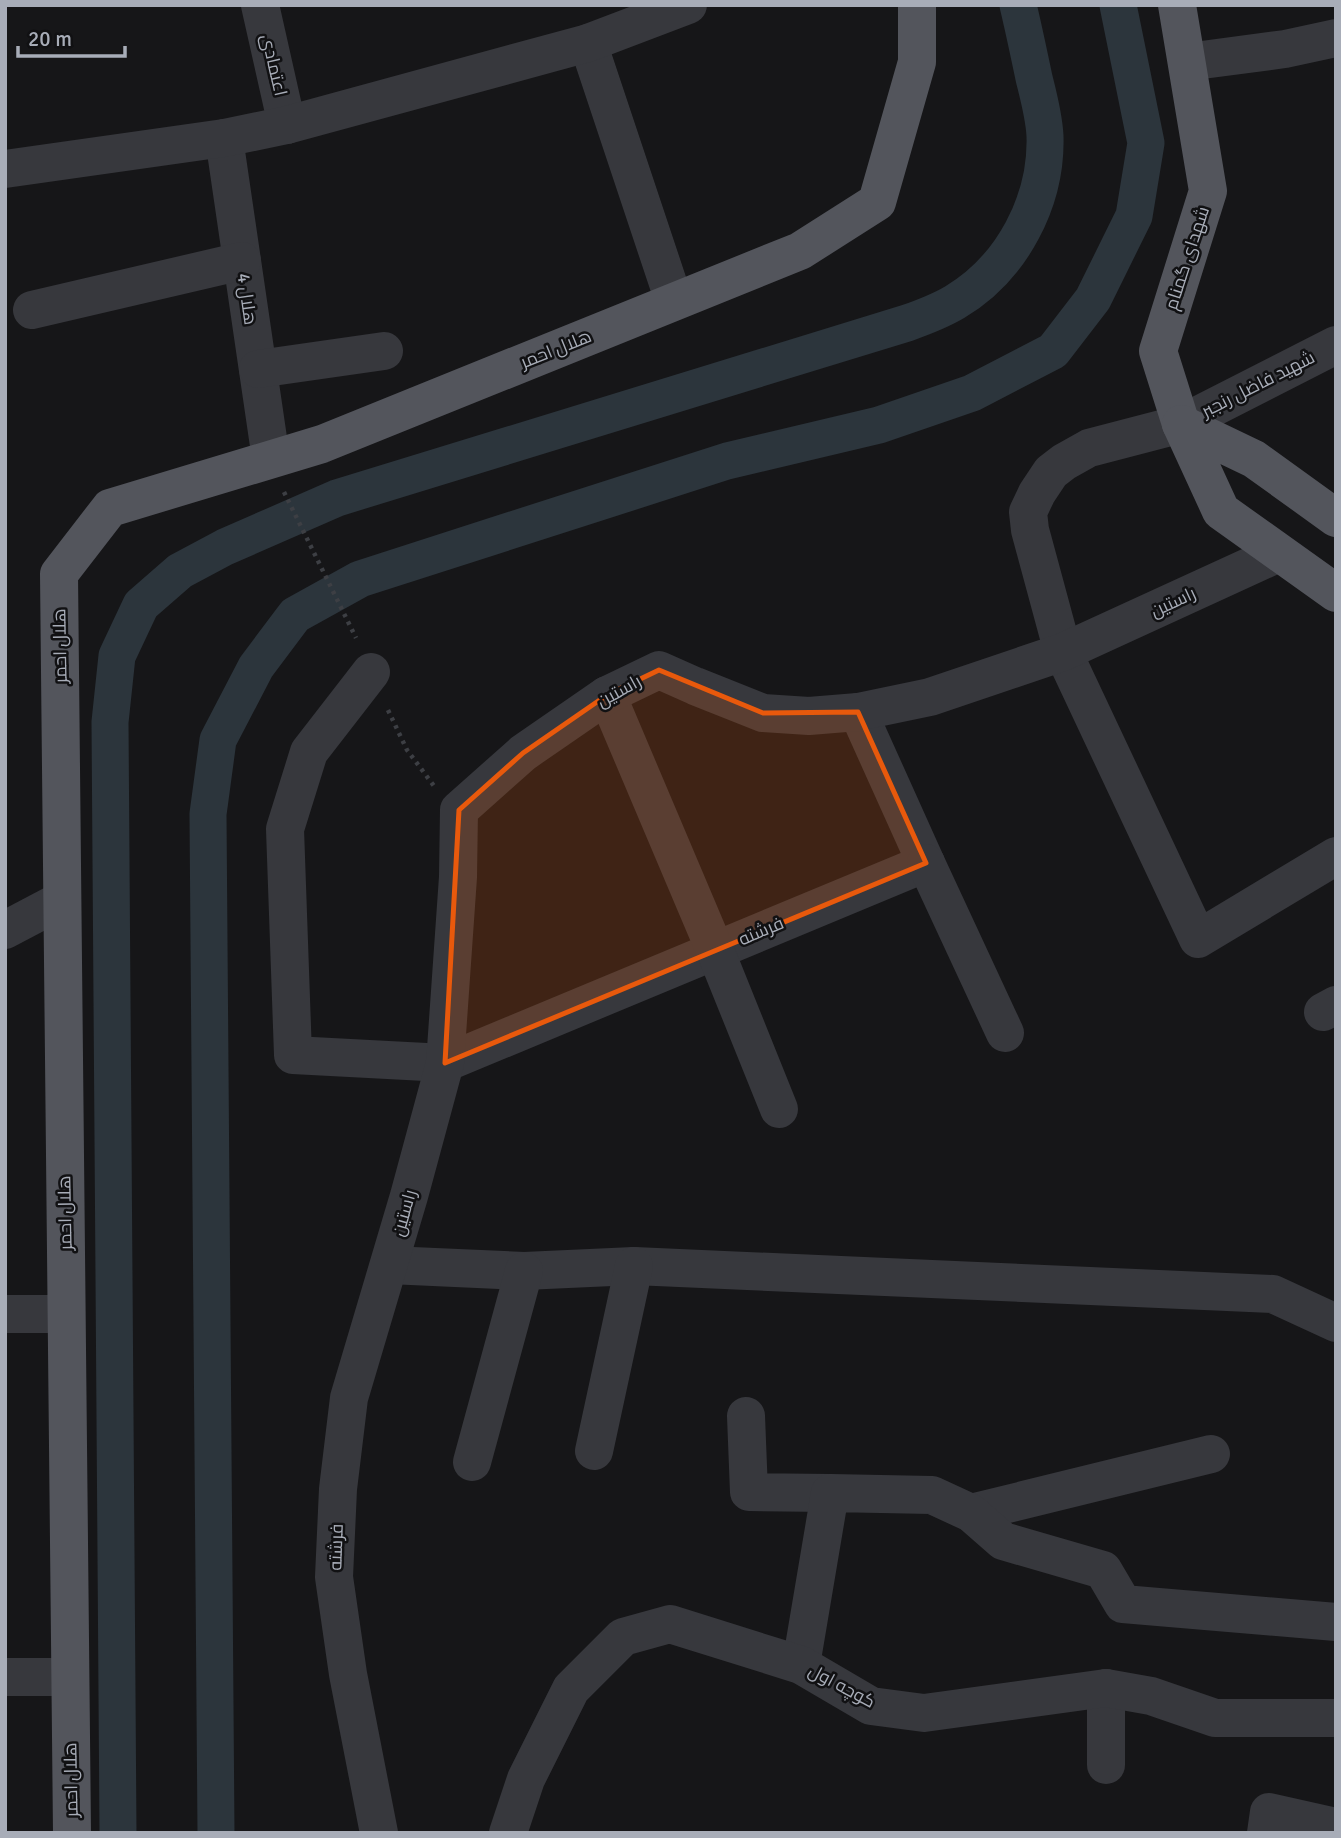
<svg xmlns="http://www.w3.org/2000/svg" width="1341" height="1838" font-family="Signika,Cairo,sans-serif">
<style>
.lines{fill:none;stroke-linecap:round;stroke-linejoin:round}
.canal{stroke:#2c353c;stroke-width:37}
.path{stroke:#3d3f44;stroke-width:4.5;stroke-dasharray:3.5 5;stroke-linecap:butt}
.minor{stroke:#37383d;stroke-width:38}
.major{stroke:#53555c;stroke-width:38}
.marked{fill:#e8590c;fill-opacity:0.2;stroke:#e8590c;stroke-width:5;stroke-linejoin:round}
.labels{text-anchor:middle;dominant-baseline:central;stroke-width:5;stroke-linejoin:round;paint-order:stroke}
.street-label{font-size:18px;fill:#a8adb8;stroke:#111113}
</style>
<rect width="100%" height="100%" fill="#161618"/>
<g class="lines">
<g class="canal">
<path d="M118,1833L110,722L117,656L141,605L180,571L225,547L337,498L907,323C924,317 940,311 955,302C1012,268 1047,201 1045,136C1044,116 1039,98 1034,78C1029,54 1024,30 1018,5"/>
<path d="M216,1833L208,814L218,740L256,667L295,615L360,579L727,461L879,425L972,393L1053,351L1093,299L1134,216L1146,143L1118,5"/>
</g>
<g class="path">
<path d="M284,492L356,638"/>
<path d="M388,710L407,750L434,786"/>
</g>
<g class="minor">
<path d="M260,5L287,125"/>
<path d="M588,43L674,301"/>
<path d="M1187,62L1285,49L1336,38"/>
<path d="M224,138L271,459"/>
<path d="M5,169L224,138L287,125L588,43L688,5"/>
<path d="M32,310L242,261"/>
<path d="M1336,345L1181,424L1089,448L1064,462L1051,472L1037,493L1028,512L1030,530L1063,652L1198,939L1336,856"/>
<path d="M258,369L384,351"/>
<path d="M371,672L309,752L285,829L293,1055L445,1063L926,863L858,712"/>
<path d="M607,695L715,950L779,1109"/>
<path d="M926,863L1005,1033"/>
<path d="M5,930L62,900"/>
<path d="M1323,1012L1336,1005"/>
<path d="M389,1265L524,1271L634,1266L1273,1294L1336,1323"/>
<path d="M5,1314H66"/>
<path d="M746,1416L749,1492L830,1493"/>
<path d="M594,1451L634,1266"/>
<path d="M472,1462L524,1271"/>
<path d="M971,1513L1211,1454"/>
<path d="M801,1665L830,1493L932,1495L971,1513L1003,1541L1103,1570L1123,1604L1336,1622"/>
<path d="M5,1677H70"/>
<path d="M1106,1765V1688"/>
<path d="M379,1833L348,1674L334,1577L338,1489L349,1398L409,1196L445,1063L458,877L459,810L523,753L607,695L659,670L695,686L763,713L809,716L858,712L930,697L1063,652L1279,553"/>
<path d="M508,1833L526,1779L571,1689L623,1637L670,1624L801,1665L871,1706L924,1713L1106,1688L1151,1696L1215,1718H1336"/>
<path d="M1266,1833L1269,1812L1336,1827"/>
</g>
<g class="major">
<path d="M1177,5L1208,191L1158,351L1181,424"/>
<path d="M1336,518L1254,459L1181,424L1221,511L1336,593"/>
<path d="M72,1833L59,574L110,508L322,444L800,251L877,202L917,62V5"/>
</g>
</g>
<path class="marked" d="M659,670L763,713L858,712L926,863L445,1063L459,810L523,753L607,695Z"/>
<g class="labels">
<g class="street-label">
<text transform="translate(274 65) rotate(77)">اعتمادی</text>
<text transform="translate(1187 258) rotate(-72)">شهدای گمنام</text>
<text transform="translate(247 299) rotate(82)">هلال 4</text>
<text transform="translate(556 349) rotate(-22)">هلال احمر</text>
<text transform="translate(1258 384) rotate(-27)">شهید فاضل رنجبر</text>
<text transform="translate(1173 602) rotate(-25)">راستین</text>
<text transform="translate(60 646) rotate(-91)">هلال احمر</text>
<text transform="translate(619 691) rotate(-29)">راستین</text>
<text transform="translate(761 931) rotate(-23)">فرشته</text>
<text transform="translate(65 1213) rotate(-91)">هلال احمر</text>
<text transform="translate(404 1213) rotate(-74)">راستین</text>
<text transform="translate(336 1547) rotate(-88)">فرشته</text>
<text transform="translate(842 1686) rotate(28)">کوچه اول</text>
<text transform="translate(71 1780) rotate(-91)">هلال احمر</text>
</g>
</g>
<rect width="1341" height="1838" fill="none" stroke="#a8adb8" stroke-width="14"/>
<path d="M18 46v10h107v-10" fill="none" stroke="#a8adb8" stroke-width="3.5"/>
<text x="28" y="46" font-size="21" fill="#a8adb8" stroke="#111113" stroke-width="5" paint-order="stroke">20 m</text>
</svg>
